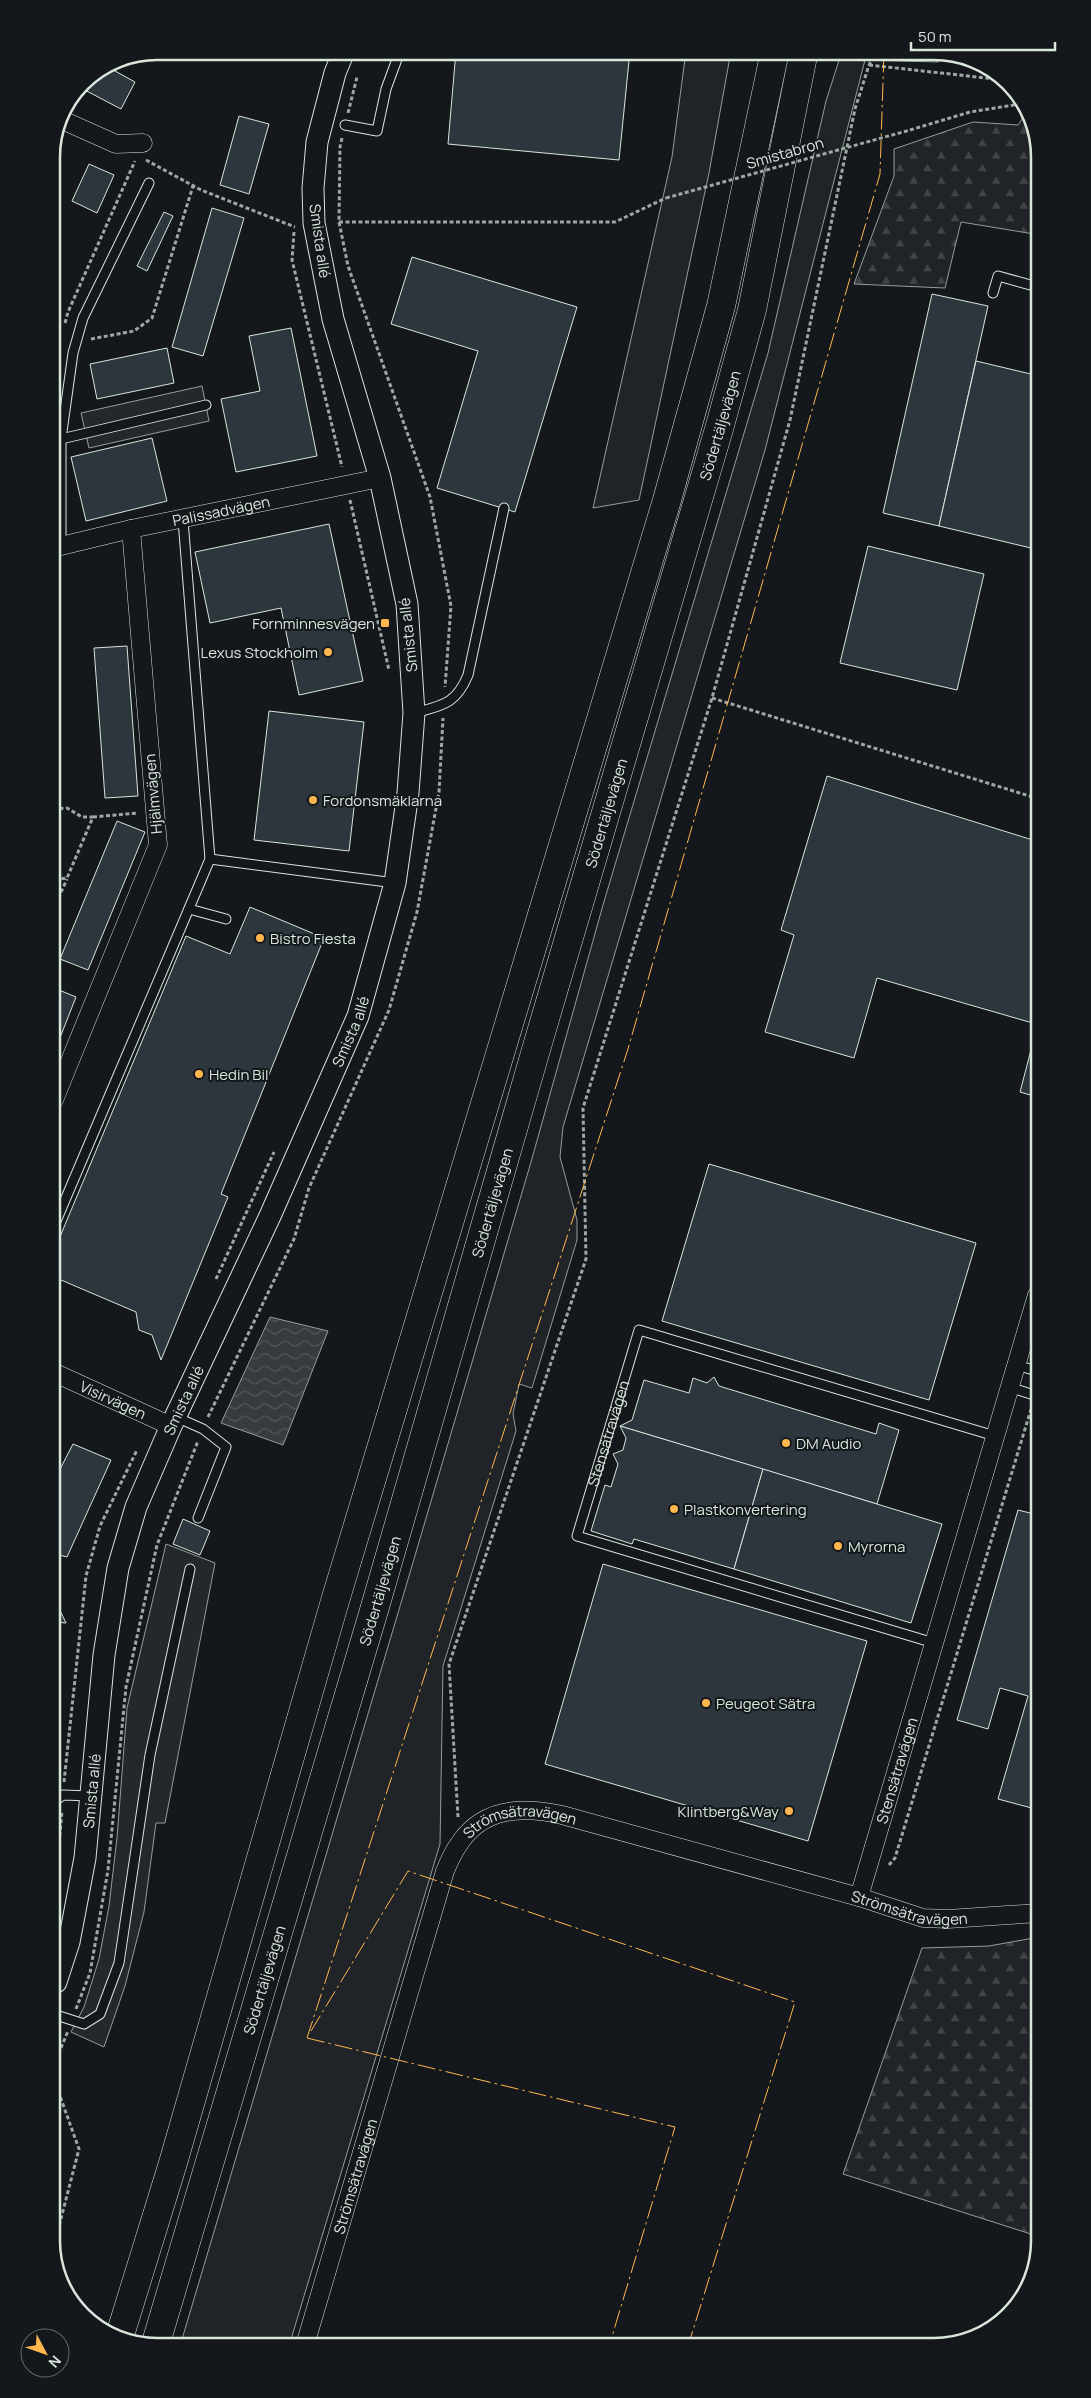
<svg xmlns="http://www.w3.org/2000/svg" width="1091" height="2398" font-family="Manrope,sans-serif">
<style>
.grass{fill:#202428;stroke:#939e99}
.forest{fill:url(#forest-firs);stroke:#939e99}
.parking{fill:#24282b;stroke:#939e99}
.water{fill:url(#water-waves);stroke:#939e99}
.building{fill:#2c363c;stroke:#d8e6dc}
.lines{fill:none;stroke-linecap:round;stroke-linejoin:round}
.service-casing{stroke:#d8e6dc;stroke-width:11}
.minor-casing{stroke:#d8e6dc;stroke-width:19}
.tertiary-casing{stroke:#d8e6dc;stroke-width:23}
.motorway-casing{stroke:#d8e6dc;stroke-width:29}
.path{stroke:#9da8a2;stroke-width:3;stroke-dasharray:4 2.5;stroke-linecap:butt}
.service{stroke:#14181c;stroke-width:9}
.minor{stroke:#14181c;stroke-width:18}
.tertiary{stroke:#14181c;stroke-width:21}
.motorway{stroke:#14181c;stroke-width:28}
.path-bridge{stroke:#9da8a2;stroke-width:3;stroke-dasharray:4 2.5;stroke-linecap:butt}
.power{stroke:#ffb74d;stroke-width:1;stroke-dasharray:18 4 2.5 4;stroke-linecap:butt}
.poi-dot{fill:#ffb74d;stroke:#14181c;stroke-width:2}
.labels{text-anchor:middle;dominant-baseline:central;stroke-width:4;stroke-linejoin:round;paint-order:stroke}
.street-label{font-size:15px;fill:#d8e6dc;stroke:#14181c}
.poi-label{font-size:15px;fill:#d8e6dc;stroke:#14181c;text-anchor:start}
.rim{fill:none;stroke:#d8e6dc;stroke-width:2.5}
</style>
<defs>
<pattern id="forest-firs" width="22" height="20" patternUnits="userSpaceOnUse" patternTransform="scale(1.25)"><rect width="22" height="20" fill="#202428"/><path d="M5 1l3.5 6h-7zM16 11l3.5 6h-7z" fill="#404447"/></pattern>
<pattern id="water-waves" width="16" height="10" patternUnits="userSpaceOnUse" patternTransform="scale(1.25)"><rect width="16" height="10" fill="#363b3e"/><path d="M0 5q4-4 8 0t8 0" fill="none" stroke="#525759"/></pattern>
</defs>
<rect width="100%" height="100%" fill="#14181c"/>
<g class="grass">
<path d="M686,51H731L709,173L639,500L593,508L672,157Z"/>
<path d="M842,51H939L938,62L865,60L765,450L563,1127L560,1157L577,1220V1240L532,1388L519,1384L513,1414L516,1431L443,1666L440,1844L289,2346H180L409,1576L531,1162L603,905L768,353L826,101Z"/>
</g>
<g class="forest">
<path d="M1027,112L1034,123V234L961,222L945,288L854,284L894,176V149L973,122L1018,125Z"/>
<path d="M1039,1937L1040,2238L1037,2236L843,2174L922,1948L989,1946Z"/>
</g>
<g class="parking">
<path d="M202,386L209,421L89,448L81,413Z"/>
<path d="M166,1544L215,1563L165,1823H156L144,1912L125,1986L104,2047L71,2032L84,2007L99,1959L109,1906L117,1838L127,1708Z"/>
</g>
<path class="water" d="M270,1317L328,1331L283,1445L221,1423Z"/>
<g class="building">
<path d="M456,51H630L619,160L448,144Z"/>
<path d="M106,66L135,82L121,109L79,87L82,82Z"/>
<path d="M239,116L269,124L249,194L220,185Z"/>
<path d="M89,164L114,175L97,213L72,201Z"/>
<path d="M212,208L244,218L203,356L172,347Z"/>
<path d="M164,212L173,216L147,271L137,266Z"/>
<path d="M412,257L577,307L515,512L437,488L478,351L391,324Z"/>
<path d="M932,294L988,306L939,526L883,513Z"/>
<path d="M291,328L317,456L236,472L221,399L260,391L249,336Z"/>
<path d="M167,348L174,383L97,399L90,364Z"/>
<path d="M976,361L1035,375V549L939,526Z"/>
<path d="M152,438L167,501L86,521L71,457Z"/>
<path d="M329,524L363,681L299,695L281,608L210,623L195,552Z"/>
<path d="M868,546L984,574L957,690L840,663Z"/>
<path d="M127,646L138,796L105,798L94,648Z"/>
<path d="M269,711L364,722L349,851L254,840Z"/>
<path d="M827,776L1036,841V1024L877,978L854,1058L765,1032L794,935L781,930Z"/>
<path d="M117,821L145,832L88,970L60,959Z"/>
<path d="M250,907L324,938L221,1194L228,1197L161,1360L152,1335L139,1330L136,1312L54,1277V1251L186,936L230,954Z"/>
<path d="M54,988L76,997L54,1053Z"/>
<path d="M1036,1031L1037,1097L1020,1092Z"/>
<path d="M709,1164L976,1243L929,1400L662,1321Z"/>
<path d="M714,1377L719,1386L876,1434L879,1423L899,1430L877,1504L620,1426L632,1420L644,1380L689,1393L693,1378L707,1383Z"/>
<path d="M620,1426L763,1469L734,1569L634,1539L632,1544L591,1531L605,1485L611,1487L618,1464L613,1454L623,1450L626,1438Z"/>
<path d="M73,1444L111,1460L67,1557L55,1554V1474L57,1475Z"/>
<path d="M763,1469L942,1524L911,1623L734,1569Z"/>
<path d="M1018,1510L1038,1515V1559L1032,1579L1038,1581L1039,1810L998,1799L1028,1696L1000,1688L988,1729L957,1720Z"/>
<path d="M183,1519L210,1531L200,1555L173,1544Z"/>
<path d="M603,1564L867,1641L808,1841L545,1764Z"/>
<path d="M55,1600L66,1623L55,1622Z"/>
<path d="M55,1654L58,1690L55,1702Z"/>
</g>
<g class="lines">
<g class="service-casing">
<g id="service">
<path d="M345,125L377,131L386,89L400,51"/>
<path d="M993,293L998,276L1034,286"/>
<path d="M61,439L206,405"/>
<path d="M61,546V439L73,353L83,318L149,183"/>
<path d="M415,713C443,705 456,704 468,675L504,508"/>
<path d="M210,859L395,883"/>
<path d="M189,909L226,919"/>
<path d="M54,1226L210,859L183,520"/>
<path d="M1016,1365L1037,1371"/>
<path d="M1009,1387L1037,1396"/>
<path d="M176,1417L203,1429L226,1447L198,1518"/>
<path id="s1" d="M934,1643L577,1536L639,1330L995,1436"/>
<path d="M56,1800L63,1795L90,1796"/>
<path d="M56,2015L84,2024L100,2014L119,1963L150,1755L190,1569"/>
</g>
</g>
<g class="minor-casing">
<g id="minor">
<path d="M60,119L116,144L143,143"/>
<path id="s2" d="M61,546L131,529L380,478"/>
<path d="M54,1100L158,845L131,529"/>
<path id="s3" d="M55,1373L171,1426"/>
<path id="s4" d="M859,1897L1037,1295"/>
<path id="s5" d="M305,2345L445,1871C449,1862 453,1852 459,1844C483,1807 523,1806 562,1815L859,1897L923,1918L948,1919L1039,1913"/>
</g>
</g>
<g class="tertiary-casing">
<g id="tertiary">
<path id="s6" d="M56,1982L69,1942L85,1858L104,1655L118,1568L136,1507L171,1426L270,1216L358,1016L395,883L408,793L414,713L407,604L380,478L333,319L314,223L313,188L317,142L335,73L344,51"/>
</g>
</g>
<g class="motorway-casing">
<g id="motorway">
<path d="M120,2335L173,2163L335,1601L667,500L721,306L775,51"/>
<path id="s7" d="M155,2346L375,1607L540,1036L719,429L752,310L804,51"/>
</g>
</g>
<g class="path">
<path d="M364,60L367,51"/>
<path d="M869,65L1004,80"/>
<path d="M348,113L357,77"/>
<path d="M910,130L970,112L1020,104"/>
<path d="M342,138L340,147L339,222L348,266L430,497L451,606L445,687"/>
<path d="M146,160L201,190L295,227"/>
<path d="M339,222H615L666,198"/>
<path d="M294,232L292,260L342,467"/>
<path d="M65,323L68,312L135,161"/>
<path d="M91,339L134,331L152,318L193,186"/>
<path d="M52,378L56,361"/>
<path d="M350,500L389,670"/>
<path d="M712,698L1036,798"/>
<path d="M53,809L67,808L82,817H93L67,878L53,880"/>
<path d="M93,817L138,813"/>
<path d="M53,910L67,879"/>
<path d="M216,1279L274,1152"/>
<path d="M208,1417L294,1239L309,1188L389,1010L417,912L439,792L443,718"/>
<path d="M64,1782L86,1576L100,1526L137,1450"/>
<path d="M458,1817L449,1664L586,1259L583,1108L712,698L790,420L855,109L869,65L877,51"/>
<path d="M889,1865L895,1858L1032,1406"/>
<path d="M56,1875L62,1811"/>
<path d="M76,2009L90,1973L108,1870L126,1687L157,1545L198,1441"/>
<path d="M56,2060L68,2031"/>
<path d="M56,2085L79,2149L57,2234"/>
</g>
<use href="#service" class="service"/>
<use href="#minor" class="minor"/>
<use href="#tertiary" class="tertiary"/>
<use href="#motorway" class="motorway"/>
<path class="path-bridge" d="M666,198L910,130"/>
<g class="power">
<path d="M311,2031L408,1871L795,2002L689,2343"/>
<path d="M307,2038L628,1049L880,174L884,51"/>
<path d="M307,2038L675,2127L610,2343"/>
</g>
</g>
<g class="poi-dot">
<rect x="380" y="618" width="10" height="10" rx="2.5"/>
<circle cx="328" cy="652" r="5"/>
<circle cx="313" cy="800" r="5"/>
<circle cx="260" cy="938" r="5"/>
<circle cx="199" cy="1074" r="5"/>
<circle cx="786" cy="1443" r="5"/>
<circle cx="674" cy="1509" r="5"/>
<circle cx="838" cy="1546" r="5"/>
<circle cx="706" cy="1703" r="5"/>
<circle cx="789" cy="1811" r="5"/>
</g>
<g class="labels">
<g class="street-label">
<text transform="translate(785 153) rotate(-16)">Smistabron</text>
<text transform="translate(320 241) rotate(82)">Smista allé</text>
<text stroke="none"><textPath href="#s7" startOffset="2002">Södertäljevägen</textPath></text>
<text stroke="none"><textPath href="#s2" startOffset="164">Palissadvägen</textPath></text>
<text transform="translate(408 635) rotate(-96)">Smista allé</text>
<text transform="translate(153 794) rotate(-95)">Hjälmvägen</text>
<text stroke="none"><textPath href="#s7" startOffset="1598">Södertäljevägen</textPath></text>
<text stroke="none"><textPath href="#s6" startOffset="1005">Smista allé</textPath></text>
<text stroke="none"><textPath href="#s7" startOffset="1192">Södertäljevägen</textPath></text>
<text stroke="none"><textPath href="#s3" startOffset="64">Visirvägen</textPath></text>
<text stroke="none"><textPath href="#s6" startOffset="600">Smista allé</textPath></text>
<text stroke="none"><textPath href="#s1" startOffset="480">Stensätravägen</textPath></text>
<text stroke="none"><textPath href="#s7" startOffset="788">Södertäljevägen</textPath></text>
<text stroke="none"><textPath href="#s4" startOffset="132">Stensätravägen</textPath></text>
<text stroke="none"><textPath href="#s6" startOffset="195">Smista allé</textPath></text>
<text stroke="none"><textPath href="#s5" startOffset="595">Strömsätravägen</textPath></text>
<text stroke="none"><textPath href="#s5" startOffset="1000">Strömsätravägen</textPath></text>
<text stroke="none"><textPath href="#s7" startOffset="382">Södertäljevägen</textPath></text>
<text stroke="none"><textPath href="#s5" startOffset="176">Strömsätravägen</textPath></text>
</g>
<g class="poi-label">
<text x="375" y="623" text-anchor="end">Fornminnesvägen</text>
<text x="318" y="652" text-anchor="end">Lexus Stockholm</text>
<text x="323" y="800">Fordonsmäklarna</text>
<text x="270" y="938">Bistro Fiesta</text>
<text x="209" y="1074">Hedin Bil</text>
<text x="796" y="1443">DM Audio</text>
<text x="684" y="1509">Plastkonvertering</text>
<text x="848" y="1546">Myrorna</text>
<text x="716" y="1703">Peugeot Sätra</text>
<text x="779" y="1811" text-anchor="end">Klintberg&amp;Way</text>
</g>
</g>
<path d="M0 0H1091V2398H0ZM157 60H934A97 97 0 0 1 1031 157V2241A97 97 0 0 1 934 2338H157A97 97 0 0 1 60 2241V157A97 97 0 0 1 157 60Z" fill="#14181c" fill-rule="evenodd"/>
<path class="rim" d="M157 60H934A97 97 0 0 1 1031 157V2241A97 97 0 0 1 934 2338H157A97 97 0 0 1 60 2241V157A97 97 0 0 1 157 60Z"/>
<g transform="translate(45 2353) rotate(131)"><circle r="24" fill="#14181c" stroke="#626a69"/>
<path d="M0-4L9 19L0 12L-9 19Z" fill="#ffb74d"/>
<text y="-8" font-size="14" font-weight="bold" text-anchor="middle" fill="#d8e6dc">N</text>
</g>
<path d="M911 42v8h144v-8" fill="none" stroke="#d8e6dc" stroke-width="2.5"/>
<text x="918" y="42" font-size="15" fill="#d8e6dc" stroke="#14181c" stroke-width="4" paint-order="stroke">50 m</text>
</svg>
